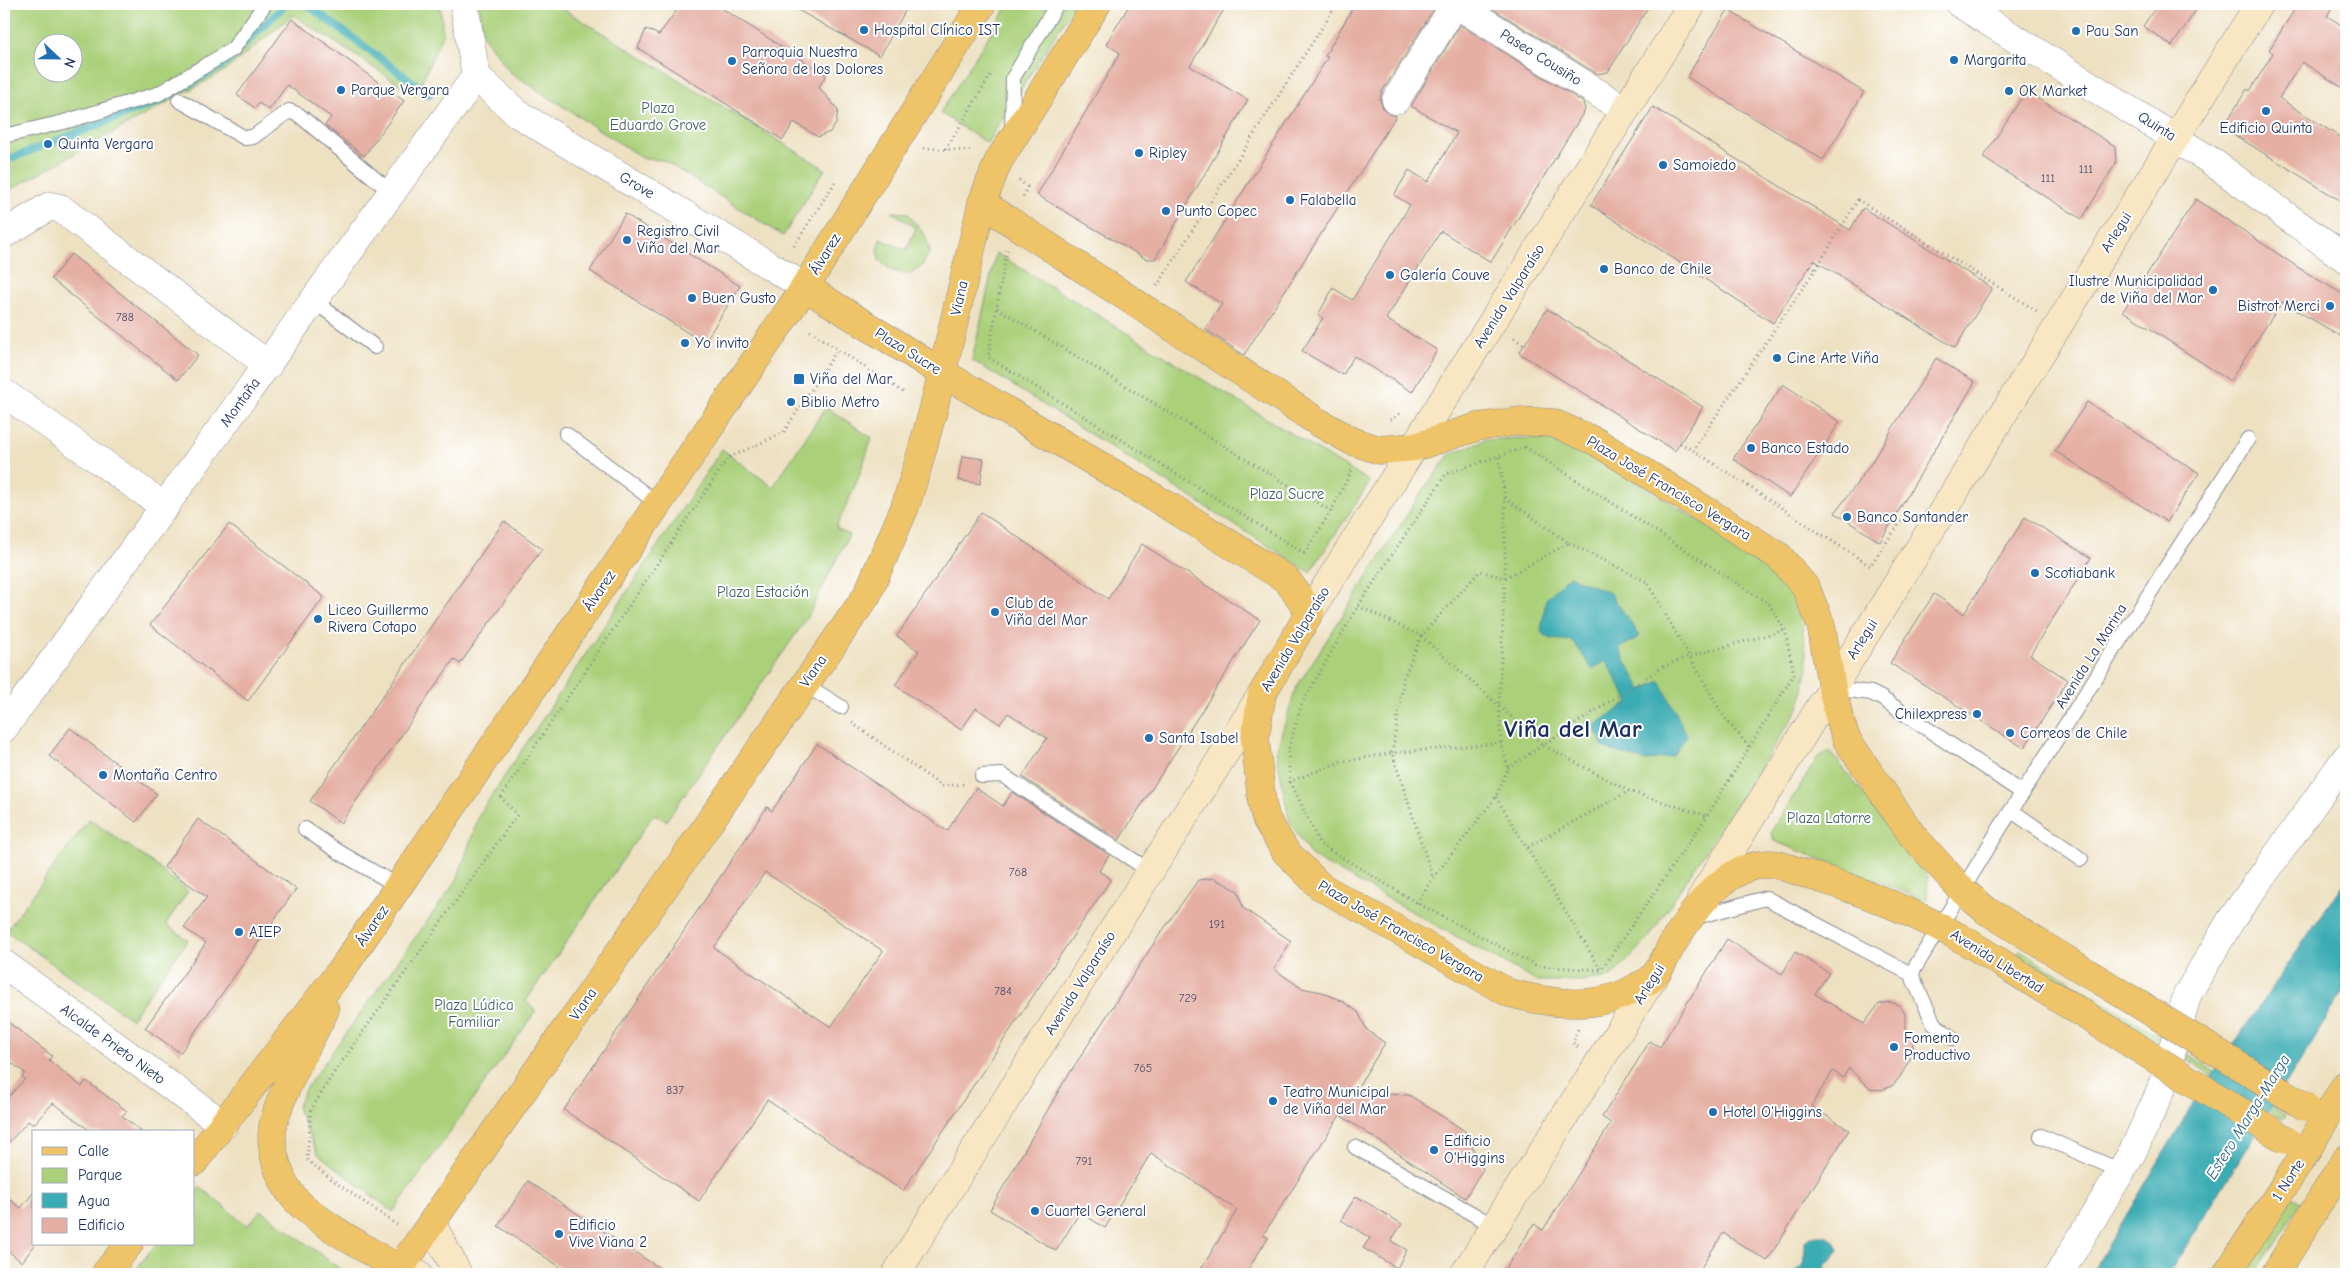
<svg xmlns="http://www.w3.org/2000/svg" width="2350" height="1278" font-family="'Comic Neue',sans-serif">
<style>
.green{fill:#aad07a;stroke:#62806c;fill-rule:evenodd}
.forest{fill:#87b26a;stroke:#517064}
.water{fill:#3bacb3;stroke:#2b6e88}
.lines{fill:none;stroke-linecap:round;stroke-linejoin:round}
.stream{stroke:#3bacb3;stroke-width:8}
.building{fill:#e5afa3;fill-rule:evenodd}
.lane-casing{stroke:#848890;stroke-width:16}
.street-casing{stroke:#848890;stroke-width:29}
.secondary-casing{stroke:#848890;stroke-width:29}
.primary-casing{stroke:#848890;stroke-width:29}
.path{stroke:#848890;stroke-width:3;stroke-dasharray:1 4;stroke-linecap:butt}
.lane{stroke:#fff;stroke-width:14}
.street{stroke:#fff;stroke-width:28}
.secondary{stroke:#f9e7c3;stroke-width:28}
.primary{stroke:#efc469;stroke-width:28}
.primary-bridge-casing{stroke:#848890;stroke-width:29;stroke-linecap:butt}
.primary-bridge{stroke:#efc469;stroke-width:28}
.poi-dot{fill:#1f6fb2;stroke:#fff;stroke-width:2}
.labels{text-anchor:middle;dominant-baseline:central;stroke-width:4;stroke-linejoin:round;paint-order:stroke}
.number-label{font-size:12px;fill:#4e4f6f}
.poi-label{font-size:15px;fill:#1b2f5e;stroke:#fff;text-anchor:start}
.street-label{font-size:15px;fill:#1b2f5e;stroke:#fff}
.park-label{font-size:15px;fill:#465f66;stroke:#fff}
.water-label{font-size:16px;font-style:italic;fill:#286180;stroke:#fff}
.town-label{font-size:25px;font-weight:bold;fill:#1b2f5e;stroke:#fff}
</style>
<rect width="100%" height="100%" fill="#fff"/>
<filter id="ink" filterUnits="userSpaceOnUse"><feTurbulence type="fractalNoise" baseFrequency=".02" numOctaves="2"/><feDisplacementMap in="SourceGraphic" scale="10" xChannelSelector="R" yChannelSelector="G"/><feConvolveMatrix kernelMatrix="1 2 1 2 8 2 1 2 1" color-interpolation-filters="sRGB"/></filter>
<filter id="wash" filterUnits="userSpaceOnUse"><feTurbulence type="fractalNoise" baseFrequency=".0096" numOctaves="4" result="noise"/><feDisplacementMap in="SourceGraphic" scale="20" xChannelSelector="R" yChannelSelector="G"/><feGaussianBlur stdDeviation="1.12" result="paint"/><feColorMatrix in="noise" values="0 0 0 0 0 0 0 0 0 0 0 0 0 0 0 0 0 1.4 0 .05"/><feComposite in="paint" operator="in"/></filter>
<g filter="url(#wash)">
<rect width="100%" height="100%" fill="#eee1c2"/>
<g class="green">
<path d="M4,4H440L443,33L416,95L293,15L226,70L4,193ZM42,42H72V72H42Z"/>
<path d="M479,4H555L825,169L783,236L663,160L644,159L510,72L483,35Z"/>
<path d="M1009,4H1075L987,143L940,113Z"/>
<path d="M892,212L907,213L925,235L930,251L922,266L908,275L891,270L879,260L878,249L880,239L906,250L916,228Z"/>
<path d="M996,253L1370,482L1310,572L972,360Z"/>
<path d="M826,407L872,438L858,479L836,528L849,535L807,618L666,821L654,814L526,1001L536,1011L393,1212L318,1154L297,1108L304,1091L457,880L480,813L722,449L773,487Z"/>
<path d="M1516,438L1548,439L1592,453L1756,557L1799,604L1808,667L1799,708L1646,942L1611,977L1581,981H1537L1311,856L1289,820L1276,751L1296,688L1421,493L1449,455L1484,440Z"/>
<path d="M1830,751L1928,877L1927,901L1774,841L1771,832L1818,757Z"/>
<path d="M89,819L146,858L188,891L166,924L188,940L131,1019L6,931Z"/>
<path d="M2020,950L2286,1115L2283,1119L2017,954Z"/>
<path d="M200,1187L247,1226L261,1210L347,1274H132L156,1244H194V1196Z"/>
<path d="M2291,1197L2301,1202L2255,1274H2242Z"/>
</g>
<path class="forest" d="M128,4H192L142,6Z"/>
<g class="water">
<path d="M1569,576L1610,593L1640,636L1619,649L1642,690L1660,681L1687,735L1673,756L1646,761L1604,748L1594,726L1629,702L1606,661L1592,669L1573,641L1551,639L1541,632L1546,599Z"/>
<path d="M2346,879V987L2169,1274H2091L2196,1099Z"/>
<path d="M1811,1236H1825L1835,1241L1839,1250L1825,1266L1823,1274H1791C1808,1262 1805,1264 1804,1242Z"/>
</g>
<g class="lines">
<g class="stream">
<path d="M306,4L429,94"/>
<path d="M4,161L155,103L224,64L286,4"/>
</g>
</g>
<g id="blocks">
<g class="building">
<path d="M681,4H715L826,75L819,87L838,110L836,124L830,132L818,137L794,122L783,140L638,48L646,29L659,35Z"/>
<path d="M787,4H909L880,56Z"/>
<path d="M1130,4H1212L1223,11L1190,66L1248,100L1155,259H1146L1037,195L1120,53L1106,44Z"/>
<path d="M1355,4H1437L1382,92L1380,100L1383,108L1388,114L1396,116L1244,355L1205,329L1222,304L1186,282L1328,57L1325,56Z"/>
<path d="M1485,4H1650L1608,72L1597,74Z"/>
<path d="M2158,4H2200L2172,46L2143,26Z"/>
<path d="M2298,4H2334L2327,16L2346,28V90L2302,62L2279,98L2346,141V204L2228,131L2231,126L2226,123L2247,89L2250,91L2273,53L2269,50Z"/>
<path d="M1728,10L1864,92L1823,160L1687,77Z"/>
<path d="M292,19L404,101L364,156L325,125L331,117L287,85L269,110L259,103L255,108L237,95Z"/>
<path d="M1460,25L1583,102L1585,110L1491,262L1441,231L1386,319L1437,350L1412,392L1354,356L1343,375L1302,351L1323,318L1318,315L1333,288L1352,300L1410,205L1394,195L1409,170L1428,182L1457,133L1411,106Z"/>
<path d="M2026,91L2115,146L2116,163L2082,219L1983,158Z"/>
<path d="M1653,107L1850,230L1863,208L1992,288L1955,348L1814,260L1773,323L1591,205Z"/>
<path d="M2196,199L2302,270L2346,296V339L2282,302L2230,381L2123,311Z"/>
<path d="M625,214L740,286L704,343L590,271Z"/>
<path d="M71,254L198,355L178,380L51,279Z"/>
<path d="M1547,309L1703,407L1675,451L1519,353Z"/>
<path d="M1936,358L1975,382L1880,542L1835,513L1868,468Z"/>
<path d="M1783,384L1840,422L1790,497L1733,459Z"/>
<path d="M2087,402L2199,473L2167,522L2055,451Z"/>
<path d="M962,456L984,459L980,484L958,480Z"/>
<path d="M981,512L1108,599L1142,544L1260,620L1119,840L1022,777L1047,738L1008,713L1000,724L976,708L961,730L895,685L919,651L897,636Z"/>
<path d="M2025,517L2091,558L2030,655L2068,680L2024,748L1890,663L1934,594L1964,614Z"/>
<path d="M504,521L542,549L460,664L454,659L341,823L310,801Z"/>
<path d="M229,524L324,597L248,701L150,625Z"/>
<path d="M70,728L157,794L136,822L49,756Z"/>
<path d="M817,744L947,831L976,788L1003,806L1012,792L1109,855L1099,871L1111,879L903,1191L767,1100L699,1201L564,1110L767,807L772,811ZM765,872L883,951L831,1027L714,948Z"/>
<path d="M198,819L296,889L180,1053L145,1028L206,943L184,928L207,897L164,867Z"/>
<path d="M1214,878L1238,891L1243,908L1291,941L1274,969L1301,988L1322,992L1342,1001L1358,1012L1367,1030L1385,1043L1354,1093L1409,1095L1465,1131L1483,1169L1465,1198L1340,1115L1263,1235L1268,1238L1245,1274H1198L1237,1210L1151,1153L1105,1228L1080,1212L1056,1251L990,1210L1062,1085L1154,943L1198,880Z"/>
<path d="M1727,939L1782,974L1795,952L1829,973L1815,994L1864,1024L1879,1004L1891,1002L1900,1006L1905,1014V1035L1912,1039L1914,1052L1900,1077L1892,1086L1882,1090L1870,1089L1849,1068L1843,1078L1833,1071L1811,1106L1849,1130L1767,1261L1723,1233L1697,1274H1502L1534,1224L1543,1230L1611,1123L1602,1117L1650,1041L1660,1047Z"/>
<path d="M4,1019L52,1056L49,1060L82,1087L86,1081L127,1111L122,1116L142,1132H92L53,1103L33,1125L28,1121L4,1148V1102L25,1079L22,1077L25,1073L4,1057Z"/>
<path d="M528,1181L668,1274H571L498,1226Z"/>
<path d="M34,1192V1246L22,1262L4,1248V1195L21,1208Z"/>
<path d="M1356,1196L1402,1224L1391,1241L1407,1250L1397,1268L1363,1248L1370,1238L1341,1220Z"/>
</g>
</g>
</g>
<g filter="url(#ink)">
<use href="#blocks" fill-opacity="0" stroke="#848890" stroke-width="1"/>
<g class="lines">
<g class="lane-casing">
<g id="lane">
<path d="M179,100L245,138L253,137L289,111L299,115L392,193"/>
<path d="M1012,132L1013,78L1057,4"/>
<path d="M4,136L64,122L158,94L233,49L265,4"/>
<path d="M314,301L375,347"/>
<path d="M566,434L658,504"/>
<path d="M804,684L841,707"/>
<path d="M1832,688L1871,693L1881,698L2023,793"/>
<path d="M982,776L1002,775L1150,871"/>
<path d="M2012,811L2081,859"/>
<path d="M305,829L339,852L398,886"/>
<path d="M1693,918L1766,898L1911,974L2000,828L2248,439"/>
<path d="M1911,974L1934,1024L1952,1038"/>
<path d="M2041,1136L2121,1171"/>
<path d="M1355,1147L1494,1226"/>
</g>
</g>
<g class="street-casing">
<g id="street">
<path d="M464,4L476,76"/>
<path d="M1456,4L1625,110"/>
<path d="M1960,4L2208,159L2346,259"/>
<path d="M476,76L518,114L805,287"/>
<path d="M1396,100L1455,4"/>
<path d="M4,234L50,206L60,208L268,365"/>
<path d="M4,393L165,507"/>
<path d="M4,728L476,76"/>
<path d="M4,964L224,1125"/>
<path d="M2059,1274L2132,1153L2162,1088L2187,995L2231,920L2346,758"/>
</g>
</g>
<g class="secondary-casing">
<g id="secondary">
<path d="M1310,612L1692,4"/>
<path d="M1701,898L2259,4"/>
<path d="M432,1224L458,1274"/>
<path d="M400,1270L418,1274"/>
<path d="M896,1274L1262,694"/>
<path d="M1464,1274L1653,978"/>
</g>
</g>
<g class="primary-casing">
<g id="primary">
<path d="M982,203L1318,422L1352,441L1379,450L1415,447L1477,427L1520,421L1553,423L1595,441L1780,557L1806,588L1821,625L1832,688L1840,721L1847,740L1912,835L1963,891L1987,911"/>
<path d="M805,287L941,372L1172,508L1281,576L1287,580L1310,612L1262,694L1255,738L1262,803L1266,819L1286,852L1320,886L1509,993C1551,1004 1598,1011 1637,987C1642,984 1649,982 1653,977C1661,969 1666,955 1672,945C1693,910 1725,864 1770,864C1781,864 1795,871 1806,874C1863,891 1917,913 1969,943"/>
<path d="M325,1010C311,1039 272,1106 272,1136C272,1159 283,1189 301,1205C330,1230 367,1249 400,1270"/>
<path d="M194,1162L345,965L805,287L982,4"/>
<path d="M105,1274L129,1244"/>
<path d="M396,1274L867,595L905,507L918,465L933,411L982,203L998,162L1097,4"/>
<path d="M2227,1274L2306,1152L2346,1084"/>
<path d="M2275,1274L2346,1159"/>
</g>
</g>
<g class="path">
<path d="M924,148L972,151"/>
<path d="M946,149L992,73"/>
<path d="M1019,180L1027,187L1023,197"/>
<path d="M794,246L837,179"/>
<path d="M1007,250L988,357L1304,553"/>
<path d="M1810,266L1815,270"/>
<path d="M1157,286L1337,4"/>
<path d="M997,308L1331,511"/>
<path d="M810,331L906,394"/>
<path d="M1514,338L1524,345"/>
<path d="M1390,420L1401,413"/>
<path d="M1680,443L1693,450"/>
<path d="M1525,447L1769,604L1785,630L1794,674L1707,816L1601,970L1537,966L1417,903L1320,844L1290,781L1288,751L1302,703L1358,606L1446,474Z"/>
<path d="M1904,517L1870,566L1693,450L1815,270L1858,200L2037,311"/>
<path d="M1569,543L1647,582L1724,717L1750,748"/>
<path d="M1304,554L1331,511L1353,468"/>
<path d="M1358,606L1421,636L1543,745L1629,791L1707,816"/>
<path d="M852,723L942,786L965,784"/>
<path d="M1501,743L1392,753L1404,677L1421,636L1480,571L1505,578L1569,543L1505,498"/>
<path d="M1508,768L1664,666L1688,657L1785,630"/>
<path d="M1289,782L1340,762L1392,753L1433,878"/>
<path d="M1496,797L1601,970"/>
<path d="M1528,847L1629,791"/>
<path d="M1417,903L1433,878L1496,797L1508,768L1501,743L1499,706L1505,578V497L1498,454"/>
<path d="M1578,1047L1573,1043L1578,1029"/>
<path d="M397,1225L338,1184L307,1160L311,1110L331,1077L517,815L501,797L728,458L783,433L837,350"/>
</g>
<use href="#lane" class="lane"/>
<use href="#street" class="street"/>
<use href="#secondary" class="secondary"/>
<use href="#primary" class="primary"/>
<g class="primary-bridge-casing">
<g id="primary-bridge">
<path d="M1987,911L2306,1107"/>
<path d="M1969,943L2286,1140"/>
</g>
</g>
<use href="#primary-bridge" class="primary-bridge"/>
</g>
</g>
<g class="poi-dot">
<circle cx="864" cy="30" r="5"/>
<circle cx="2076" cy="31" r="5"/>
<circle cx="1954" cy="60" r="5"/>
<circle cx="732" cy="61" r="5"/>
<circle cx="341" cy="90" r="5"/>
<circle cx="2009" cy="91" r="5"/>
<circle cx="2266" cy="111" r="5"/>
<circle cx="48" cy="144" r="5"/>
<circle cx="1139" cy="153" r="5"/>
<circle cx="1663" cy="165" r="5"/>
<circle cx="1290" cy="200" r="5"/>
<circle cx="1166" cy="211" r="5"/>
<circle cx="627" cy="240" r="5"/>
<circle cx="1604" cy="269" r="5"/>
<circle cx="1390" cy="275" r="5"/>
<circle cx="2213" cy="290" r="5"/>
<circle cx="692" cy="298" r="5"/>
<circle cx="2330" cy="306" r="5"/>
<circle cx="685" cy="343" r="5"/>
<circle cx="1777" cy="358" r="5"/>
<rect x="793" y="373" width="12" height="12" rx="2.5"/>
<circle cx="791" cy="402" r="5"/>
<circle cx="1751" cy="448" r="5"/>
<circle cx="1847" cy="517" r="5"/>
<circle cx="2035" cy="573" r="5"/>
<circle cx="995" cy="612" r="5"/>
<circle cx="318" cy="619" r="5"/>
<circle cx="1977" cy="714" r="5"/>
<circle cx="2010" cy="733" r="5"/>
<circle cx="1149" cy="738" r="5"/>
<circle cx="103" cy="775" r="5"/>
<circle cx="239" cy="932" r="5"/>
<circle cx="1894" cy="1047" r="5"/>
<circle cx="1273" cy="1101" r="5"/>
<circle cx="1713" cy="1112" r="5"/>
<circle cx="1434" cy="1150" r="5"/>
<circle cx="1035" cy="1211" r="5"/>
<circle cx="559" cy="1234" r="5"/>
</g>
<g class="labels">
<g class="number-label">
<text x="2086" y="169">111</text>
<text x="2048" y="178">111</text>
<text x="125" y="317">788</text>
<text x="1018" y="872">768</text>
<text x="1217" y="924">191</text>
<text x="1003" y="991">784</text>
<text x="1188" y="998">729</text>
<text x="1143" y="1068">765</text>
<text x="675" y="1090">837</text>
<text x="1084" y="1161">791</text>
</g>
<g class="poi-label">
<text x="874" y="30">Hospital Clínico IST</text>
<text x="2086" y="31">Pau San</text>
<text x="742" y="52">Parroquia Nuestra<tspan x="742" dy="17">Señora de los Dolores</tspan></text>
<text x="1964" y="60">Margarita</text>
<text x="351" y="90">Parque Vergara</text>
<text x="2019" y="91">OK Market</text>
<text x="2266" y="128" text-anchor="middle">Edificio Quinta</text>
<text x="58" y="144">Quinta Vergara</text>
<text x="1149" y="153">Ripley</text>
<text x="1673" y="165">Samoiedo</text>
<text x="1300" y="200">Falabella</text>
<text x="1176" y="211">Punto Copec</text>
<text x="637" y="231">Registro Civil<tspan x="637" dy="17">Viña del Mar</tspan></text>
<text x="1614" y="269">Banco de Chile</text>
<text x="1400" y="275">Galería Couve</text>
<text x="2203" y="281" text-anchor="end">Ilustre Municipalidad<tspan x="2203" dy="17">de Viña del Mar</tspan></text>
<text x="702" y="298">Buen Gusto</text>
<text x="2320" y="306" text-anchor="end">Bistrot Merci</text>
<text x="695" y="343">Yo invito</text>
<text x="1787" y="358">Cine Arte Viña</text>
<text x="810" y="379">Viña del Mar</text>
<text x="801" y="402">Biblio Metro</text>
<text x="1761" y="448">Banco Estado</text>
<text x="1857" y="517">Banco Santander</text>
<text x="2045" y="573">Scotiabank</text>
<text x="1005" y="603">Club de<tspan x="1005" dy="17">Viña del Mar</tspan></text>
<text x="328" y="610">Liceo Guillermo<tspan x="328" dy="17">Rivera Cotapo</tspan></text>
<text x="1967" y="714" text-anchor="end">Chilexpress</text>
<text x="2020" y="733">Correos de Chile</text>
<text x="1159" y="738">Santa Isabel</text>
<text x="113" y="775">Montaña Centro</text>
<text x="249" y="932">AIEP</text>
<text x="1904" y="1038">Fomento<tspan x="1904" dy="17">Productivo</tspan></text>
<text x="1283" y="1092">Teatro Municipal<tspan x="1283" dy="17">de Viña del Mar</tspan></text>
<text x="1723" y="1112">Hotel O'Higgins</text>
<text x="1444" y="1141">Edificio<tspan x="1444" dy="17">O'Higgins</tspan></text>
<text x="1045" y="1211">Cuartel General</text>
<text x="569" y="1225">Edificio<tspan x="569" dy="17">Vive Viana 2</tspan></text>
</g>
<g class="street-label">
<text transform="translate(1541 57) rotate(32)">Paseo Cousiño</text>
<text transform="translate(2157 126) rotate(32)">Quinta</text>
<text transform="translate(637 185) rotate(31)">Grove</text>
<text transform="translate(2116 232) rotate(-58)">Arlegui</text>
<text transform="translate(825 254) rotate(-58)">Álvarez</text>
<text transform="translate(1509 296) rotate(-58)">Avenida Valparaíso</text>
<text transform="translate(959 298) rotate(-77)">Viana</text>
<text transform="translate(908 351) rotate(32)">Plaza Sucre</text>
<text transform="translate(240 402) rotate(-54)">Montaña</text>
<text transform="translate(1669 488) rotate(31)">Plaza José Francisco Vergara</text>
<text transform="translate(599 591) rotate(-56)">Álvarez</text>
<text transform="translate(1295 639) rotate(-59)">Avenida Valparaíso</text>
<text transform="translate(1862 639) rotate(-58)">Arlegui</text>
<text transform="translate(2091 656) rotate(-58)">Avenida La Marina</text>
<text transform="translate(813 671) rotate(-55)">Viana</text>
<text transform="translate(372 926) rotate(-56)">Álvarez</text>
<text transform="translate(1401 931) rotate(30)">Plaza José Francisco Vergara</text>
<text transform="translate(1997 961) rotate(32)">Avenida Libertad</text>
<text transform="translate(1080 983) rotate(-58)">Avenida Valparaíso</text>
<text transform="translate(1649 984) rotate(-58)">Arlegui</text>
<text transform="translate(583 1004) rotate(-55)">Viana</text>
<text transform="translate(113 1044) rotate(36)">Alcalde Prieto Nieto</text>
<text transform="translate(2288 1180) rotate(-57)">1 Norte</text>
</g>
<g class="park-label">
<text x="658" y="108">Plaza<tspan x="658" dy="17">Eduardo Grove</tspan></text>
<text x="1287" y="494">Plaza Sucre</text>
<text x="763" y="592">Plaza Estación</text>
<text x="1829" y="818">Plaza Latorre</text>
<text x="474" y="1005">Plaza Lúdica<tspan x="474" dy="17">Familiar</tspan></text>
</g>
<g class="water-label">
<text transform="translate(2248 1117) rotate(-58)">Estero Marga-Marga</text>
</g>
<g class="town-label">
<text x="1573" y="728">Viña del Mar</text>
</g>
</g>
<rect width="2350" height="1278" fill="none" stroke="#fff" stroke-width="20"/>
<rect x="32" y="1130" width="162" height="115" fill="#ffffff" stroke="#a4acbf"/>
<rect x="42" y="1147" width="25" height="8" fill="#efc469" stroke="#a4acbf"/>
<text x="78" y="1156" font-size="15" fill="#1b2f5e">Calle</text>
<rect x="42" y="1168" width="25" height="15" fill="#aad07a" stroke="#a4acbf"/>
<text x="78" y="1180" font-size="15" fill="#1b2f5e">Parque</text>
<rect x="42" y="1193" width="25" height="15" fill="#3bacb3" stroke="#a4acbf"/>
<text x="78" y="1206" font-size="15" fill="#1b2f5e">Agua</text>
<rect x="42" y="1218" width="25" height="15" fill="#e5afa3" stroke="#a4acbf"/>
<text x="78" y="1230" font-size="15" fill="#1b2f5e">Edificio</text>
<g transform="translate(58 58) rotate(112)"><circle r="24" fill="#ffffff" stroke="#a4acbf"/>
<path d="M0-4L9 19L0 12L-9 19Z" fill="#1f6fb2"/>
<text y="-8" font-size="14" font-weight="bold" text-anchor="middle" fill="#1b2f5e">N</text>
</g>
</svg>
